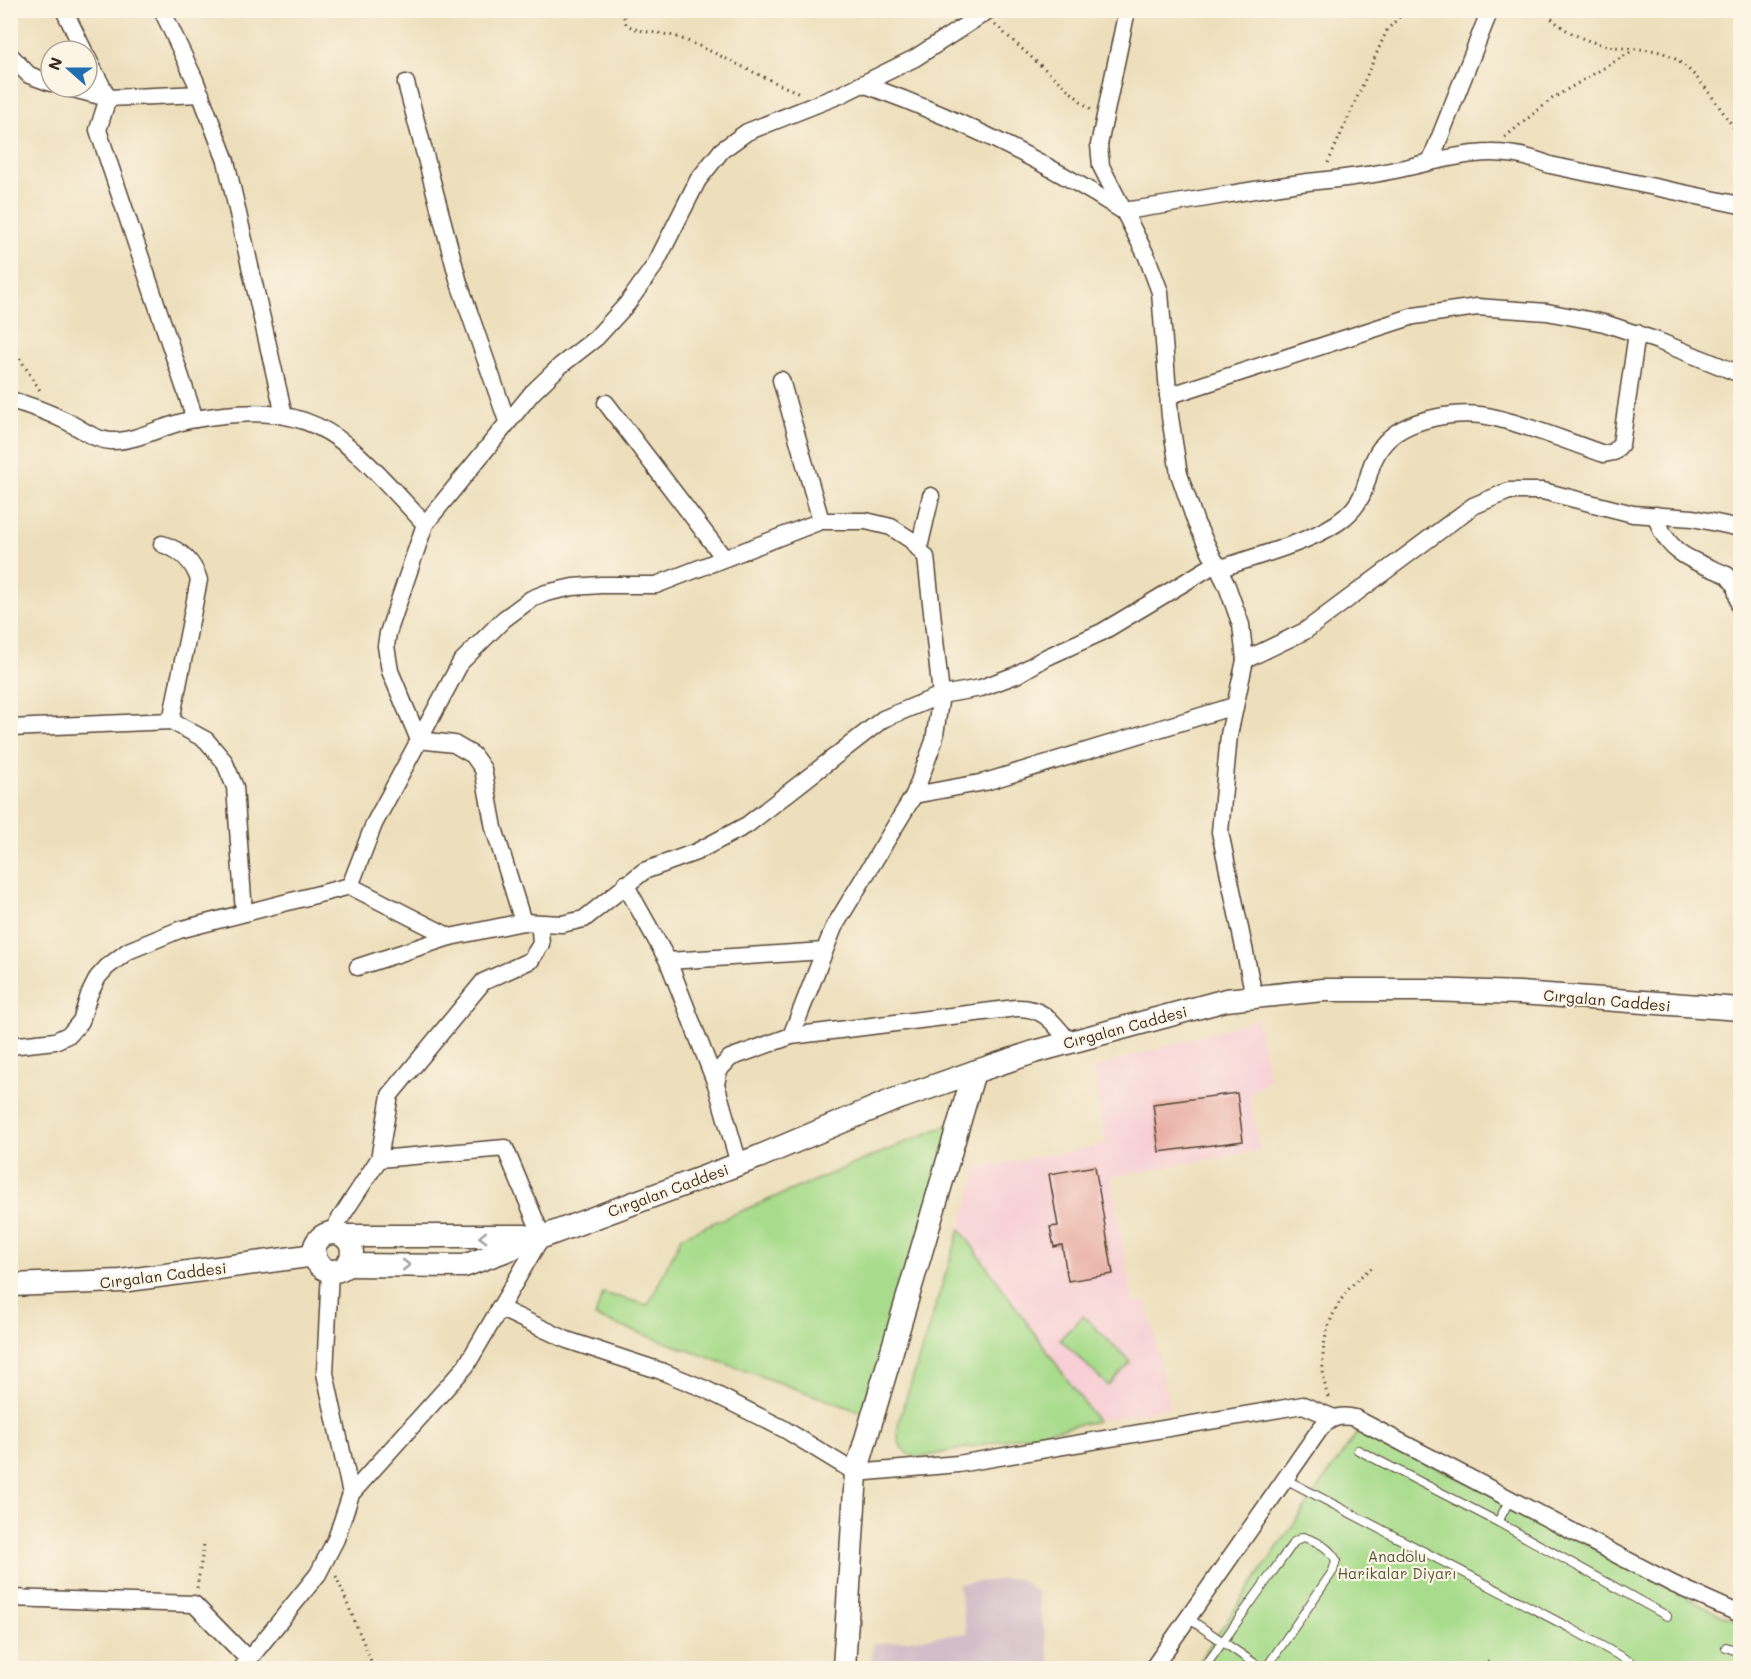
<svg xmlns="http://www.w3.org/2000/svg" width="1751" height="1679" font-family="Mali,sans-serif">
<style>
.built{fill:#f7cfd5}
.industrial{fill:#d2bdc8}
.green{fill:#a8dc8c;stroke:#728355;stroke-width:1.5}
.building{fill:#e9afa6}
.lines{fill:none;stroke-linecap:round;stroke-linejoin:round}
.lane-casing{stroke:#564536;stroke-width:10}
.street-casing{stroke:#564536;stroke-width:19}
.secondary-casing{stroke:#564536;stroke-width:25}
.path{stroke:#564536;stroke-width:3;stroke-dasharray:1.5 4.5;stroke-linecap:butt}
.lane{stroke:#fff;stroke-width:8}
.street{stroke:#fff;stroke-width:16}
.secondary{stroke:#fff;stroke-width:22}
.oneway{stroke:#a79f9a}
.labels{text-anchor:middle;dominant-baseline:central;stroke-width:4.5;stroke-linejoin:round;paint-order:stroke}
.street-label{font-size:15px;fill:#3b2a1e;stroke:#fcf5e5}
.park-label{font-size:15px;fill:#56563a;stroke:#fcf5e5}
</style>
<rect width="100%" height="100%" fill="#fcf5e5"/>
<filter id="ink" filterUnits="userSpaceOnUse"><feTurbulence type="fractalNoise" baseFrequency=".0167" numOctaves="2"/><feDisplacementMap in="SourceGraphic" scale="12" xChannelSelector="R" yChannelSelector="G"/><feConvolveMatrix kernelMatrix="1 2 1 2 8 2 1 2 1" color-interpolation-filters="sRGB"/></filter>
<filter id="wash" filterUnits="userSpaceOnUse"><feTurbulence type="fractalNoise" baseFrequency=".008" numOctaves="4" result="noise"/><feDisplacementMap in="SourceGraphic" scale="24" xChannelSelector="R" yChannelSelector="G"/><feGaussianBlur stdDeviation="1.35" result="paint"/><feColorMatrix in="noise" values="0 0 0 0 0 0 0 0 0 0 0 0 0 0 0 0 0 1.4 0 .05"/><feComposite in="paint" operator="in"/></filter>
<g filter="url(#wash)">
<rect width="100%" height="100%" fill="#eddfbc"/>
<path class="built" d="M1257,1019L1269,1079L1249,1094L1260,1150L1111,1177L1133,1303L1147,1301L1169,1407L1097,1421L960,1229L979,1167L1106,1145L1094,1068Z"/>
<path class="industrial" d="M1018,1578L1037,1592L1051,1668H870L873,1644L967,1633L958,1584Z"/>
<g class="green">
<path d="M964,1118L872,1416L595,1317L603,1293L648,1305L682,1236Z"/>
<path d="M960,1229L1097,1421L918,1458C899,1453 895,1439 899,1421Z"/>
<path d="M1083,1316L1131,1362L1108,1386L1060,1339Z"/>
<path d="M1359,1430L1479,1488L1723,1616L1740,1622V1668H1194Z"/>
</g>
<g id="blocks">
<g class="building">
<path d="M1237,1093L1243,1141L1159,1152L1153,1104Z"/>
<path d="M1095,1166L1113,1274L1068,1281L1062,1245L1054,1247L1050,1227L1058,1226L1049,1174Z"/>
</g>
</g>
</g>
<g filter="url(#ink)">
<use href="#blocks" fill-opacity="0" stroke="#564536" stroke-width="1.5"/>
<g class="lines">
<g class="lane-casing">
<g id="lane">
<path d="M1358,1450L1498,1522L1667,1616"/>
<path d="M1285,1479L1570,1628L1641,1668"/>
<path d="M1498,1522L1511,1497"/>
<path d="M1188,1618L1261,1668"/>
<path d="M1726,1647L1740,1652"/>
<path d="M1204,1668L1294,1542L1303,1537C1317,1541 1329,1547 1336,1560L1333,1571L1266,1668"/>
</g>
</g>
<g class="street-casing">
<g id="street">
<path d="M64,10L84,51"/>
<path d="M162,10L195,80L226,161L284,415"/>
<path d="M1127,10L1099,145L1101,166L1147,257L1160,292L1170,417L1179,474L1196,523L1227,586L1241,625L1245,660L1229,735L1220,832L1254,996"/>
<path d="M10,55L29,75L51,83"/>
<path d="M87,57L108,98L98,130L195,419"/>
<path d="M406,83L459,283L507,421"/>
<path d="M863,84C956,117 1041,159 1123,211C1185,203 1246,190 1308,182C1328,180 1348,178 1367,175C1434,166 1483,137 1550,165L1740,205"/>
<path d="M65,87L108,98L201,94"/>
<path d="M1430,162L1490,10"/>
<path d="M781,380L821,521"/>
<path d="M1168,396L1414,316L1477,307L1547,312L1604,323L1658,341L1740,374"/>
<path d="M10,400C29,405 48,412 66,421C80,428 94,440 111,441C136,442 164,425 190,420C319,396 343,437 425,524"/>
<path d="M606,403L724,558"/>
<path d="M1656,515C1666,555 1693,560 1727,575L1735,585L1740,608"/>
<path d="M162,544C181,550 193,561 199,580L171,721"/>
<path d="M919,548L931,496"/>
<path d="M1219,569C1255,556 1317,541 1345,517C1373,493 1363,470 1382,446C1404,417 1462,409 1496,418C1533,427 1569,442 1604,454L1614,452L1621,444L1637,333"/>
<path d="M1245,660L1305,631L1473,506L1509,491H1543L1633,514L1693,518L1740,528"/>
<path d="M10,728L171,721L206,740L224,761L235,787L244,913"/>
<path d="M914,795L985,782L1234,706"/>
<path d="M625,884L668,961L716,1084"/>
<path d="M350,886L374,824L461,662L504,619L531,599L546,593L573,587L601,585H656L821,521H866L891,527L911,540L926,557L941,695L934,741L914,795L834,927L791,1036"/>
<path d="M523,922L494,828L483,769L473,755L454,744L419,740L390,671L386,646L388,633L425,524L532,393L560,366L596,338L627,304L655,265L698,180L722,150L747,132L840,95L915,58L989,10"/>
<path d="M668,961L824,951"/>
<path d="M358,967L450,937"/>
<path d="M10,1046L55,1041L70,1034L81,1021L89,995L98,977L107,967L128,951L179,930L350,886L450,937L523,922L562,924L584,919L644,871L696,852L747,825L883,719L941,695L981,688L1016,675L1047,657L1102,632L1217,563"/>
<path d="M379,1159L390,1095L483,982L531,960L541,944L540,930L536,924"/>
<path d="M739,1164L716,1084L719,1070L730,1058L791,1036L1016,1008C1044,1007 1054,1023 1069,1042"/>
<path d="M330,1271L325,1373L351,1494"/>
<path d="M499,1308L567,1340L661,1371L705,1389L784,1429L856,1473L958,1464L1303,1405L1334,1418"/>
<path d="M10,1598L194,1604L249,1660"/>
<path d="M242,1668L318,1574L336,1539L351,1494L466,1366L542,1236L505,1148L379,1159L330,1234"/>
<path d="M1153,1668L1320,1429C1329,1418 1340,1414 1355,1418L1673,1584L1740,1614"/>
</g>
</g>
<g class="secondary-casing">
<g id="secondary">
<circle cx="333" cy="1252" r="19"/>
<path d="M344,1236H525"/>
<path d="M347,1265L464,1266L758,1157L891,1101L974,1072L1034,1052L1226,1000L1323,990H1428L1520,993L1740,1009"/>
<path d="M10,1285L121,1281L315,1255"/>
<path d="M844,1668L856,1473L974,1072"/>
</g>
</g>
<g class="path">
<path d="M1543,10C1564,34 1594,46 1625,48C1641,50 1655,48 1670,56C1700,72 1720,110 1740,136"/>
<path d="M622,11L626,24C642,35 662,31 680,38C721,54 759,77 800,93"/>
<path d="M995,25L1091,110"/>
<path d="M1505,137L1553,98L1634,50"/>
<path d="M1328,163L1387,30L1406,10"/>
<path d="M10,343L41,392"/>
<path d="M1328,1397C1313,1349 1331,1295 1373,1267"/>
<path d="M336,1576L374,1668"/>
<path d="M197,1588L204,1544"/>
<path d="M1464,1668L1489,1662L1492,1668"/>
</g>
<use href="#lane" class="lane"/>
<use href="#street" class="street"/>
<use href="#secondary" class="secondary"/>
</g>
<defs><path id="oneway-chevron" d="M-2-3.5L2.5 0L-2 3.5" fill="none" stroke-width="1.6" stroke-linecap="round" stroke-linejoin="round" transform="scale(1.5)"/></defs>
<g class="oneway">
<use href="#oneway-chevron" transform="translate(483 1237) rotate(179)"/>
<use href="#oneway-chevron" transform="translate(406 1265)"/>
</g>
</g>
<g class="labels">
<g class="street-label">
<text transform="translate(1607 1000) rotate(5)">Cırgalan Caddesi</text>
<text transform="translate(1125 1027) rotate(-15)">Cırgalan Caddesi</text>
<text transform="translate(668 1190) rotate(-20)">Cırgalan Caddesi</text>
<text transform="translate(163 1275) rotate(-7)">Cırgalan Caddesi</text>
</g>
<g class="park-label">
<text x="1397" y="1556">Anadolu<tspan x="1397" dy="17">Harikalar Diyarı</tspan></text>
</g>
</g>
<rect width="1751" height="1679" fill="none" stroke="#fcf5e5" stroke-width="36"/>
<g transform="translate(69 69) rotate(291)"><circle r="28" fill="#fcf5e5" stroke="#afa495" stroke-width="1.5"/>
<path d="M0-4.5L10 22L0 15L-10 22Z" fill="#1f6fb2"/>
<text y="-9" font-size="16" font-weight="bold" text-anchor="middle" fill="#3b2a1e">N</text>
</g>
</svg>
